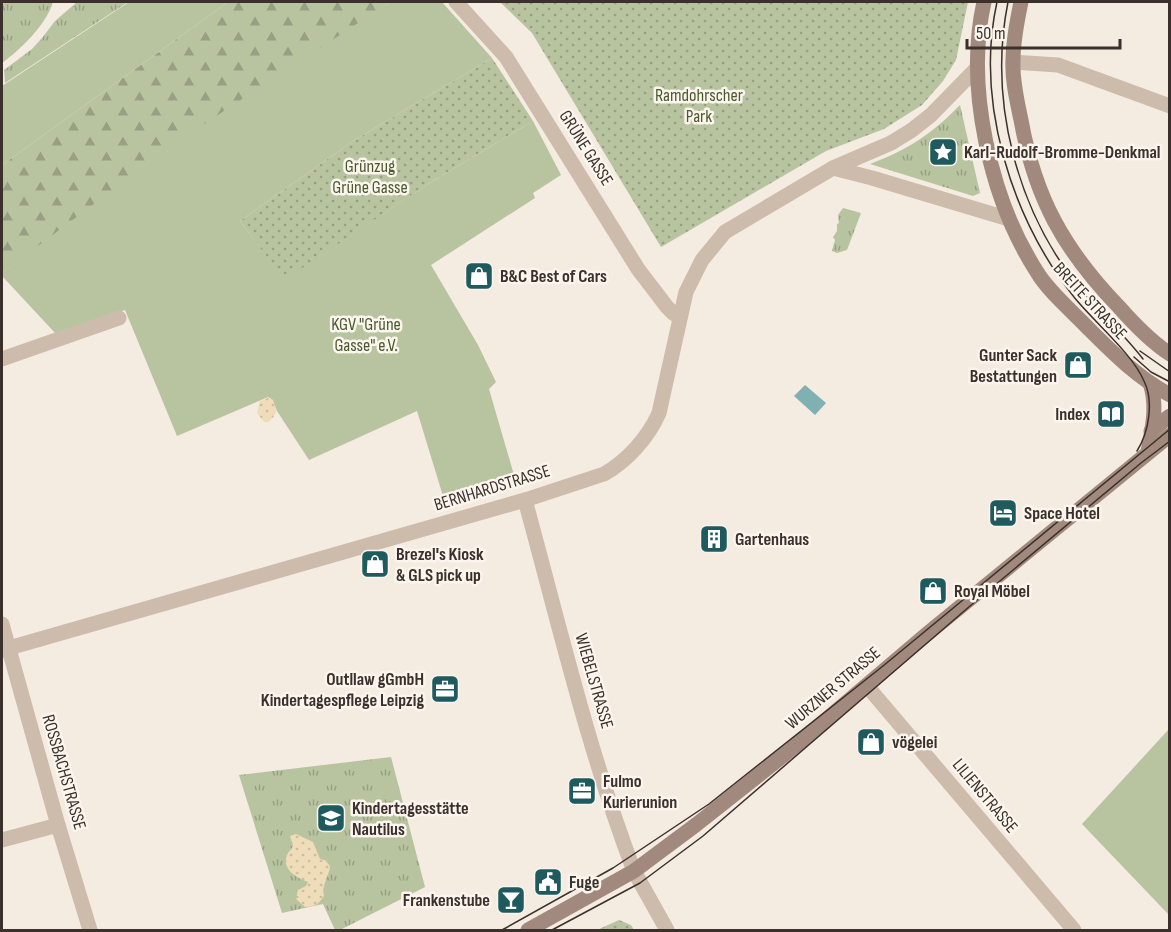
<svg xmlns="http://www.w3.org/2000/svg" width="1171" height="932" font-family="'Sofia Sans Condensed',sans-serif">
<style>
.grass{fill:url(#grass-tufts)}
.forest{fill:url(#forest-firs)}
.sand{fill:url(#sand-dots)}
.park{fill:url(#park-dots)}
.garden{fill:#b8c4a0}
.water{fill:#7fb0b2}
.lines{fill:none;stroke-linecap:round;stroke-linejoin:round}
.minor{stroke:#cdbbac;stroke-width:15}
.tertiary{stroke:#cdbbac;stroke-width:15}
.secondary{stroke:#a18a7d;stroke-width:15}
.tram{stroke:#3b302b;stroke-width:1.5}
.labels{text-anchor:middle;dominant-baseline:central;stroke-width:5;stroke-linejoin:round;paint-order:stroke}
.park-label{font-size:18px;fill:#4a5a2e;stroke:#fbf5ee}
.street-label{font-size:18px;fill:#3b302b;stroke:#fbf5ee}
.poi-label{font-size:18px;font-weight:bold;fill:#3b302b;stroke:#fbf5ee;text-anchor:start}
</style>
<defs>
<pattern id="grass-tufts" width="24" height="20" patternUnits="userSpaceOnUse" patternTransform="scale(1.5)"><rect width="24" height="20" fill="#b8c4a0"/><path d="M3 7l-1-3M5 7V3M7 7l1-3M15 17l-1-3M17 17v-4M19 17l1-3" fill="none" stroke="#97a083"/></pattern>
<pattern id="forest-firs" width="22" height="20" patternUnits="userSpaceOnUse" patternTransform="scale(1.5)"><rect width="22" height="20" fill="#b8c4a0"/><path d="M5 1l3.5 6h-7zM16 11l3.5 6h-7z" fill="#97a083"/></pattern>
<pattern id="sand-dots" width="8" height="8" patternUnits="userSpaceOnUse" patternTransform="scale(1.5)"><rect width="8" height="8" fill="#efdcb8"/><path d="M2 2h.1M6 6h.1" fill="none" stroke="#cebd9e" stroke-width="1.8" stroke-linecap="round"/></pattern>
<pattern id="park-dots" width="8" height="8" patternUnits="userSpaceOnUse" patternTransform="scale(1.5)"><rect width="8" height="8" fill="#b8c4a0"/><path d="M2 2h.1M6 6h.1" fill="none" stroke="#97a083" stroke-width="1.8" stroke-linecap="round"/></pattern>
</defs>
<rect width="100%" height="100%" fill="#f4ebe1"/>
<g class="grass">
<path d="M7,2H53C46,25 21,49 2,63V4Z"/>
<path d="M77,2H128L5,83L4,70L32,49L42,38L55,21Z"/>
<path d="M960,105L980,193L973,196L870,164C908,150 933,133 960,105Z"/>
<path d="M843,208L861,213L847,250L837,253L832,251L835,240L833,237L837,231V224L839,223L838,215Z"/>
<path d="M391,757L425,887L340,930H335L323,904L282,913L239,775Z"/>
</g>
<path class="forest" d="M228,2H390L2,273V165Z"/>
<g class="sand">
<path d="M268,398L273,400C278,410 277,415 268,422H264L257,413L260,401Z"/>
<path d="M296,834L313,842L320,859L325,860L330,866C329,877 321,886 324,896C319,904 314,907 305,907L296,899L298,890L306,886L308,882C298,878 281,870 287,855C288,852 291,850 293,846L290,836Z"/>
</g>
<g class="park">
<path d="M500,2H968L956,60L943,81L922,105L884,129L826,151L661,247L532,33Z"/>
<path d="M492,58L533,121L428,184L284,281L240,221L353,141Z"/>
<path d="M619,920L631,925L634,930H597Z"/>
</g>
<g class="garden">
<path d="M129,2H228L2,165V86Z"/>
<path d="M390,2H442L492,58L353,141L240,221L284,280L428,184L533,121L561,175L533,193L535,198L431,265L478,345L496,382L489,389L514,475L443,496L417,411L309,460L277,411L273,400L268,397L177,436L125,310L57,335L2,276V273L175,143Z"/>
<path d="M1169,729V915L1082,824Z"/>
</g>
<path class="water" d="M805,385L826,403L815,415L794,396Z"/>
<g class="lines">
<g class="minor">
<path d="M456,2L506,57L638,269L667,307L673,313L680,317"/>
<path d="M1013,62L1058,65L1170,106"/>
<path d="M833,168L872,178L1009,219"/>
<path d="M2,359L119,318"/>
<path d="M525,500C559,624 588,750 634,871"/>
<path d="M2,624L58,825L90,930"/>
<path d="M2,650L525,500L604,474C627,461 648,438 659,413L686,292L702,260L725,232L833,168L891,143L912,130L931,115L976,69"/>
<path d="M2,840L58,825"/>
</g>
<g class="tertiary">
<path d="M867,686L1074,930"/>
<path d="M634,871L667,930"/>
</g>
<g class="secondary">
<path d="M984,2C965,87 990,199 1037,272C1048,291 1073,312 1089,329C1114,354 1138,378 1170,395"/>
<path d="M1021,2C1017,21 1013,41 1013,61C1012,80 1017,101 1021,120C1035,198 1064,250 1119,307C1134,324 1150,341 1170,354"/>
<path d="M1151,431L1170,416"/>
<path d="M1148,452C1152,429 1158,407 1150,383"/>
<path d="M528,930L634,871L697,824L794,747L927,634L1170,435"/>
</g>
<g class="tram">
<path d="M997,2C975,101 1011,218 1074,297C1094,322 1132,353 1144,381C1154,401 1149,432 1137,451"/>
<path d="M1008,2C988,102 1017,211 1081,290C1101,314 1124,334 1143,359"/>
<path d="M1140,351L1170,372"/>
<path d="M1134,357L1151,372L1170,382"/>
<path d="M502,930L613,868L709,804L883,666L1170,429"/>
<path d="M552,930L640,883L703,836L970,606L1141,463L1170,441"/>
</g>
</g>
<defs>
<g id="sight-square" transform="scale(1.5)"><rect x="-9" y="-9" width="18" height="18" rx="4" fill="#1f5a5e" stroke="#fbf5ee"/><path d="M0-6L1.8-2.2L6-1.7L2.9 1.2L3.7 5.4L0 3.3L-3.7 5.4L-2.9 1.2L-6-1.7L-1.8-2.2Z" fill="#fff"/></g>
<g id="shop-square" transform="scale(1.5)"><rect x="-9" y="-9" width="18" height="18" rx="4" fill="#1f5a5e" stroke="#fbf5ee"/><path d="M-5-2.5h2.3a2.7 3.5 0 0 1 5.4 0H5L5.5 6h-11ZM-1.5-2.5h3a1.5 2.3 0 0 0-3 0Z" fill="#fff"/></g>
<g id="library-square" transform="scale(1.5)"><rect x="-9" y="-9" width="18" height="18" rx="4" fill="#1f5a5e" stroke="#fbf5ee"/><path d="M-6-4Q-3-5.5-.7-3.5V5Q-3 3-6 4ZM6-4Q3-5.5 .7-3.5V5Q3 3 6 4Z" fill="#fff"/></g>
<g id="hotel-square" transform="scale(1.5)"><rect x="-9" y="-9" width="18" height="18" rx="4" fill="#1f5a5e" stroke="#fbf5ee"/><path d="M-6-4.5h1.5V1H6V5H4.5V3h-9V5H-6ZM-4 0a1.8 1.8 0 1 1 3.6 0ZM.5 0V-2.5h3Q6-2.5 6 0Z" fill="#fff"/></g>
<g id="building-square" transform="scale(1.5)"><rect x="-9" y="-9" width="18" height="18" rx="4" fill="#1f5a5e" stroke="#fbf5ee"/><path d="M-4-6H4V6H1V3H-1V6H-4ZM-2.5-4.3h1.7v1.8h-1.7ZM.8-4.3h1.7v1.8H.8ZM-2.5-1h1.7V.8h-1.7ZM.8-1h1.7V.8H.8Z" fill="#fff"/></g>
<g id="office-square" transform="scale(1.5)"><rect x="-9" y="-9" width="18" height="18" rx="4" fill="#1f5a5e" stroke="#fbf5ee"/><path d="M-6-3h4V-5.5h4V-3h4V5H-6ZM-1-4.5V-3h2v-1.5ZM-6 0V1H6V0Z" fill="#fff"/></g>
<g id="school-square" transform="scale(1.5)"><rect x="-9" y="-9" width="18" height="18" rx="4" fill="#1f5a5e" stroke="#fbf5ee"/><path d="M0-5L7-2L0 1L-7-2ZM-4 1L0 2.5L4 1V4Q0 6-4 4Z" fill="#fff"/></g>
<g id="civic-square" transform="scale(1.5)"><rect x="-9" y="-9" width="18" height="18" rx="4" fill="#1f5a5e" stroke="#fbf5ee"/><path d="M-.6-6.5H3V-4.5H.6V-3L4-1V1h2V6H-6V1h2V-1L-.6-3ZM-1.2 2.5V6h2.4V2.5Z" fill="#fff"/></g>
<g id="bar-square" transform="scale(1.5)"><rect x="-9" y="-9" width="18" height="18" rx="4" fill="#1f5a5e" stroke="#fbf5ee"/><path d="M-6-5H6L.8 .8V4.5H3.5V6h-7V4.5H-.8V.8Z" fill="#fff"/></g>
</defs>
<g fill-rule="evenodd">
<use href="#sight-square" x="943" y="152"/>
<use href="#shop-square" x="479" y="276"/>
<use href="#shop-square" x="1078" y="365"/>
<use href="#library-square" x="1111" y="414"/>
<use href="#hotel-square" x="1003" y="513"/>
<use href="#building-square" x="714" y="539"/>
<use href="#shop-square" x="375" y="564"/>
<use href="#shop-square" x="933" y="591"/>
<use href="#office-square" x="445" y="689"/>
<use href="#shop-square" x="871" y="742"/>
<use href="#office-square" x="582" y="791"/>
<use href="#school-square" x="331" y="818"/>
<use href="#civic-square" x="548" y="882"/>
<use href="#bar-square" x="511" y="900"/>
</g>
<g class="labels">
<g class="park-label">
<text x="699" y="95">Ramdohrscher<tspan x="699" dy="21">Park</tspan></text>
<text x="370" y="166">Grünzug<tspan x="370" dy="21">Grüne Gasse</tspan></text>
<text x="366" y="324">KGV "Grüne<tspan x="366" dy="21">Gasse" e.V.</tspan></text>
</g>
<g class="street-label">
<text transform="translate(586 148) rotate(58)">GRÜNE GASSE</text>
<text transform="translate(1090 301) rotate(47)">BREITE STRASSE</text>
<text transform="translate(492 488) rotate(-17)">BERNHARDSTRASSE</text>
<text transform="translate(594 681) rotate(74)">WIEBELSTRASSE</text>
<text transform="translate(833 688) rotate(-40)">WURZNER STRASSE</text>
<text transform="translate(64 772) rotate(74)">ROSSBACHSTRASSE</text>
<text transform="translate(985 796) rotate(50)">LILIENSTRASSE</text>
</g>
<g class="poi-label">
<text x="964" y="152">Karl-Rudolf-Bromme-Denkmal</text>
<text x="500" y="276">B&amp;C Best of Cars</text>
<text x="1057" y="355" text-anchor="end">Gunter Sack<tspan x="1057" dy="21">Bestattungen</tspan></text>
<text x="1090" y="414" text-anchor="end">Index</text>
<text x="1024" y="513">Space Hotel</text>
<text x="735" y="539">Gartenhaus</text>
<text x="396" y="554">Brezel's Kiosk<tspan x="396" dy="21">&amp; GLS pick up</tspan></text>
<text x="954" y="591">Royal Möbel</text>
<text x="424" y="679" text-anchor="end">Outllaw gGmbH<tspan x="424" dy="21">Kindertagespflege Leipzig</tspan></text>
<text x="892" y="742">vögelei</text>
<text x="603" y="781">Fulmo<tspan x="603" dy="21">Kurierunion</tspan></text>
<text x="352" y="808">Kindertagesstätte<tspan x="352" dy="21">Nautilus</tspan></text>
<text x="569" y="882">Fuge</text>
<text x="490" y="900" text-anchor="end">Frankenstube</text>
</g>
</g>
<rect width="1171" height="932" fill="none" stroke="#3b302b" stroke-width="6"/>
<path d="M967 39v9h153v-9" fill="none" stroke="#3b302b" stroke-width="3"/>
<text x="976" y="39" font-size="18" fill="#3b302b" stroke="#fbf5ee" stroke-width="4.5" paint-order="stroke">50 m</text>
</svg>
